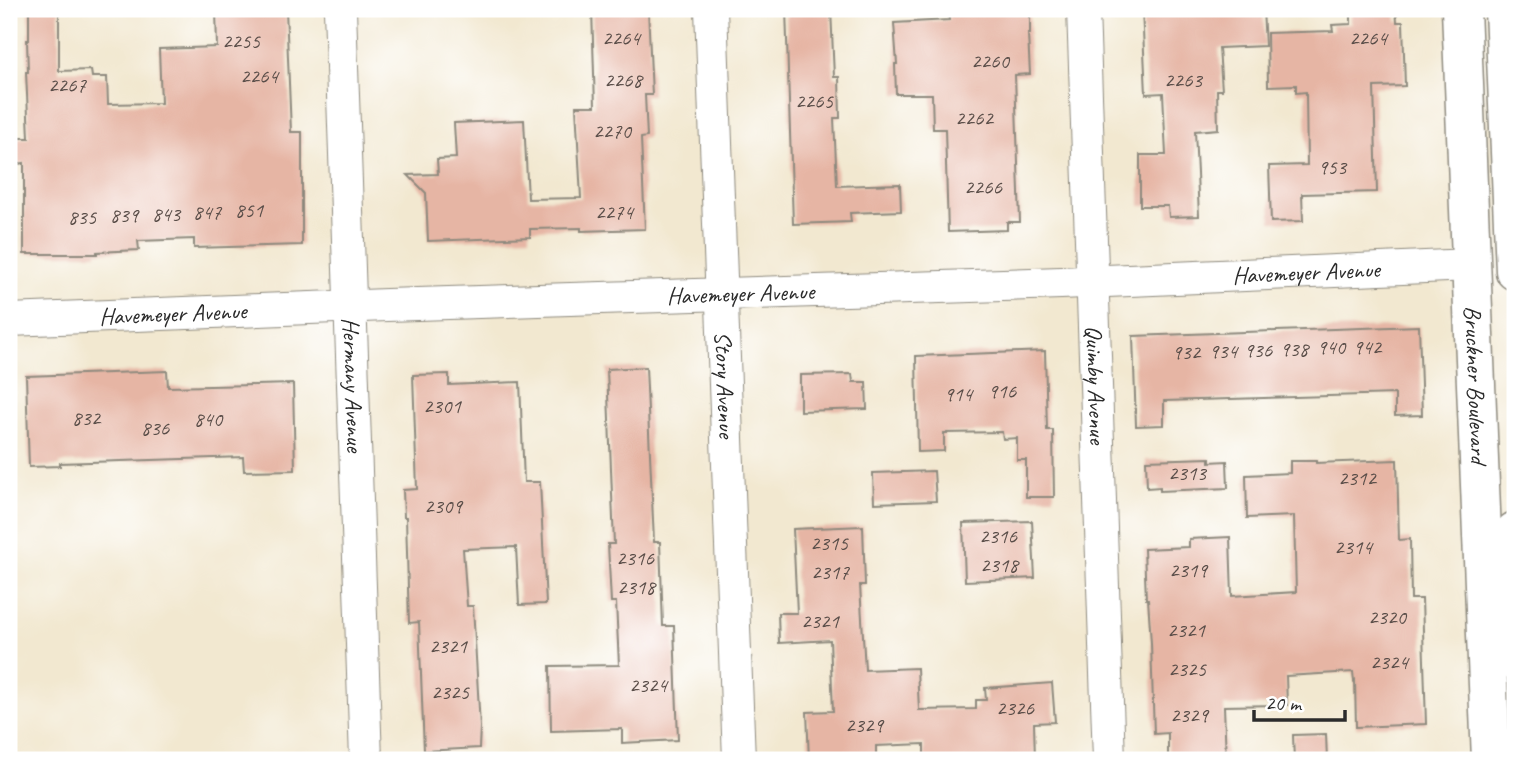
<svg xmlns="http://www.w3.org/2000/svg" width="1524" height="769" font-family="Caveat,sans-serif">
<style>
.building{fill:#e6b5a4}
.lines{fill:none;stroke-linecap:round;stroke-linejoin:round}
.minor-casing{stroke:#8e8a7e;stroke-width:34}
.major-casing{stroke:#8e8a7e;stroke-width:41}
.highway-casing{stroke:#8e8a7e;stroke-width:41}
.minor{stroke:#fff;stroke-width:32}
.major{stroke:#fff;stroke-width:38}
.highway{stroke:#fff;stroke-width:38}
.labels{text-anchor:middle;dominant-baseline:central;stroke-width:5;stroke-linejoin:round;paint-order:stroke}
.number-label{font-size:21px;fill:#5a4e49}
.street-label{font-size:24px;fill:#2b2b2b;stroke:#fff}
</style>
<rect width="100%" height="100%" fill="#fff"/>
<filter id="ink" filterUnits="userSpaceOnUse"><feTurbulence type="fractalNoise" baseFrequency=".0143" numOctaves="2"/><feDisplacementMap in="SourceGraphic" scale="14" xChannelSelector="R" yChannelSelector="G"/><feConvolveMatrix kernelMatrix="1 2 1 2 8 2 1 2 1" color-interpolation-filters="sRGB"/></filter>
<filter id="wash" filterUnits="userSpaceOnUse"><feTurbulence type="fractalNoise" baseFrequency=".00686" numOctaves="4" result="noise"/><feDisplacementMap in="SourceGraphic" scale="28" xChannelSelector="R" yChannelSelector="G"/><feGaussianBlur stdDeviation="1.57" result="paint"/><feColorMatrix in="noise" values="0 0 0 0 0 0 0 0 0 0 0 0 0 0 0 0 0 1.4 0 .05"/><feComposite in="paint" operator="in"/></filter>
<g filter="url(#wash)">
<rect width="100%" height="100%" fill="#f2e8d0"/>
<g id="blocks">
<g class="building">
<path d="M29,9H59V71L91,70L92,77H107L108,104L161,103L159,49L217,47L216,9H286L291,132H302V245L194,248V239L138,241L139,250L97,252V254H24V163L18,164L17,138H29L26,72H28L27,40H29Z"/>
<path d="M592,9H648L652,95H645L647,137L641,138L645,229L581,231V228L530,229V237L428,241L426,193L408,175L438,174L437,159L456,158L454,123L524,120L528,199L581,198L576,106H595Z"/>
<path d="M786,9H831L834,77H839L840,118H834L837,186L900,184L901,211L850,213L851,222L793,224Z"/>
<path d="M948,9H1030V34H1028L1030,74L1015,75L1020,222H1007V230L948,232L945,129H933L932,94H896L895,64H897L894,23L949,20Z"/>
<path d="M1142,9H1263L1265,46L1219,48L1222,90H1217L1218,129L1195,131L1199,216L1169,217L1168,206H1140V155H1166L1163,93L1146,94Z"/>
<path d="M1351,9H1396L1397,22H1403L1405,86L1374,87L1377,192L1302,194L1303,221L1271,222L1269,166L1307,165L1306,92L1296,93V85L1268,86L1267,33L1333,31L1332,25L1351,24Z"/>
<path d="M1419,326L1422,415L1395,416V394L1164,401V425L1136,426L1133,336Z"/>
<path d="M1045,351L1047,430H1053L1054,497H1026V460H1017V438L1003,439L1002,432L944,433V451L918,452L916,356Z"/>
<path d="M646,367L654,542H660L663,626H674L678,740L622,743V729L551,731L550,666L619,665L616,602H611L608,544H614L607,369Z"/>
<path d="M167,371L168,387L293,384L295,470L244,471L243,457L60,463V466L29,467L26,376Z"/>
<path d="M449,374V385L520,382L524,482H540L546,604L519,605L516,547L463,549L467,606H473L480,727L479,748L424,751L419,622L409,623L406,517H404L403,490L417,489L413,375Z"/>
<path d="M852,374L853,382H866L867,409L800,411V375Z"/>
<path d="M1210,458V462L1227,461L1228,488L1160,491V487L1147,488L1146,460Z"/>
<path d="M1397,460L1399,540L1410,539L1411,599H1422L1426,724L1356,727L1355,680L1354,681L1353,672L1286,676L1287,705L1224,706L1226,760H1168V733L1154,734L1151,643L1148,599H1146L1144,549L1189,547V539L1230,537L1232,596L1296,592L1294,516L1247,518L1246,475L1290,473V461H1316V463Z"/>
<path d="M934,471L936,501L874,503L873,473Z"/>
<path d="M1032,521L1035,578L965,581L963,523Z"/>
<path d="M863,526L865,585H860L865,670L917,668L919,710L976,709V700H986L985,688L1052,683L1055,722L1034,723L1035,760H924V744L876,746V760H809L807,712L833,711L830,640L779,643L778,613H797L793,529Z"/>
<path d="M1326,734L1327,760H1294L1293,735Z"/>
</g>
</g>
</g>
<g filter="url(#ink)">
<use href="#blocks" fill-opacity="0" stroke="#8e8a7e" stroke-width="2"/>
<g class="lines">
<g class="minor-casing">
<g id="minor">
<path id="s1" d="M340,9L366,760"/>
<path id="s2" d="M711,9L739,760"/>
<path id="s3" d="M1083,9L1109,760"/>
<path id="s4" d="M9,320L387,305L1061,283L1470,265"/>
</g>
</g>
<g class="major-casing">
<g id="major">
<path id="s5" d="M1461,9L1491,760"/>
</g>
</g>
<g class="highway-casing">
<g id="highway">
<path d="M1504,9L1515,271"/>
<path d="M1515,531L1512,610L1515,660"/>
</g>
</g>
<use href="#minor" class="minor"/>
<use href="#major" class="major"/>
<use href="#highway" class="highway"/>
</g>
</g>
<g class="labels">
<g class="number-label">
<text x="621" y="38">2264</text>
<text x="1368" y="38">2264</text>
<text x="241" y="41">2255</text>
<text x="990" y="61">2260</text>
<text x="259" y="76">2264</text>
<text x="623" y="80">2268</text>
<text x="1183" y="80">2263</text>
<text x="67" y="85">2267</text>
<text x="814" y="101">2265</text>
<text x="974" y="118">2262</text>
<text x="612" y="131">2270</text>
<text x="1332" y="167">953</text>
<text x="983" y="187">2266</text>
<text x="249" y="210">851</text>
<text x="207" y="212">847</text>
<text x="614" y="212">2274</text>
<text x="166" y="214">843</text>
<text x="124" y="215">839</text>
<text x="82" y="217">835</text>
<text x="1331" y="347">940</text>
<text x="1367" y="347">942</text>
<text x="1294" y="349">938</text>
<text x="1258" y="350">936</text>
<text x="1223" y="351">934</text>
<text x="1186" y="352">932</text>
<text x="1002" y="391">916</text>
<text x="958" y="394">914</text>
<text x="442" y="406">2301</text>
<text x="86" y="418">832</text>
<text x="208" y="419">840</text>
<text x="155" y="428">836</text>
<text x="1187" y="473">2313</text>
<text x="1357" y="478">2312</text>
<text x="443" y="506">2309</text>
<text x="998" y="536">2316</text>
<text x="829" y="543">2315</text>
<text x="1353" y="547">2314</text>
<text x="635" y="558">2316</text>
<text x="999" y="565">2318</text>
<text x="1188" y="570">2319</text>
<text x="830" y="572">2317</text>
<text x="636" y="587">2318</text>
<text x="1387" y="617">2320</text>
<text x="820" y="621">2321</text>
<text x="1186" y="630">2321</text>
<text x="448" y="646">2321</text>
<text x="1389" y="662">2324</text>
<text x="1187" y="669">2325</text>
<text x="648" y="685">2324</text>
<text x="450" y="692">2325</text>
<text x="1015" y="708">2326</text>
<text x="1189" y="715">2329</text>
<text x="864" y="725">2329</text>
</g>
<g class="street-label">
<text stroke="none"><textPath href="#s4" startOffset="1298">Havemeyer Avenue</textPath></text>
<text stroke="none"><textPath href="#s4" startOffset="732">Havemeyer Avenue</textPath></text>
<text stroke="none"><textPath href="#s4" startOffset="164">Havemeyer Avenue</textPath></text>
<text stroke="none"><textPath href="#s2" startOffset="376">Story Avenue</textPath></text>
<text stroke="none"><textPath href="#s3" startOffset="376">Quimby Avenue</textPath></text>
<text stroke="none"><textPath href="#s1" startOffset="376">Hermany Avenue</textPath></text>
<text stroke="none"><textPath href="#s5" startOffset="376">Bruckner Boulevard</textPath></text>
</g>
</g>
<rect width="1524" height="769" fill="none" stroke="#fff" stroke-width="35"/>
<path d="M1254 710v10h91v-10" fill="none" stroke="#2b2b2b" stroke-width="3.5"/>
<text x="1265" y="710" font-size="21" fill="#2b2b2b" stroke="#ffffff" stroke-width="5" paint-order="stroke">20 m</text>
</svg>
